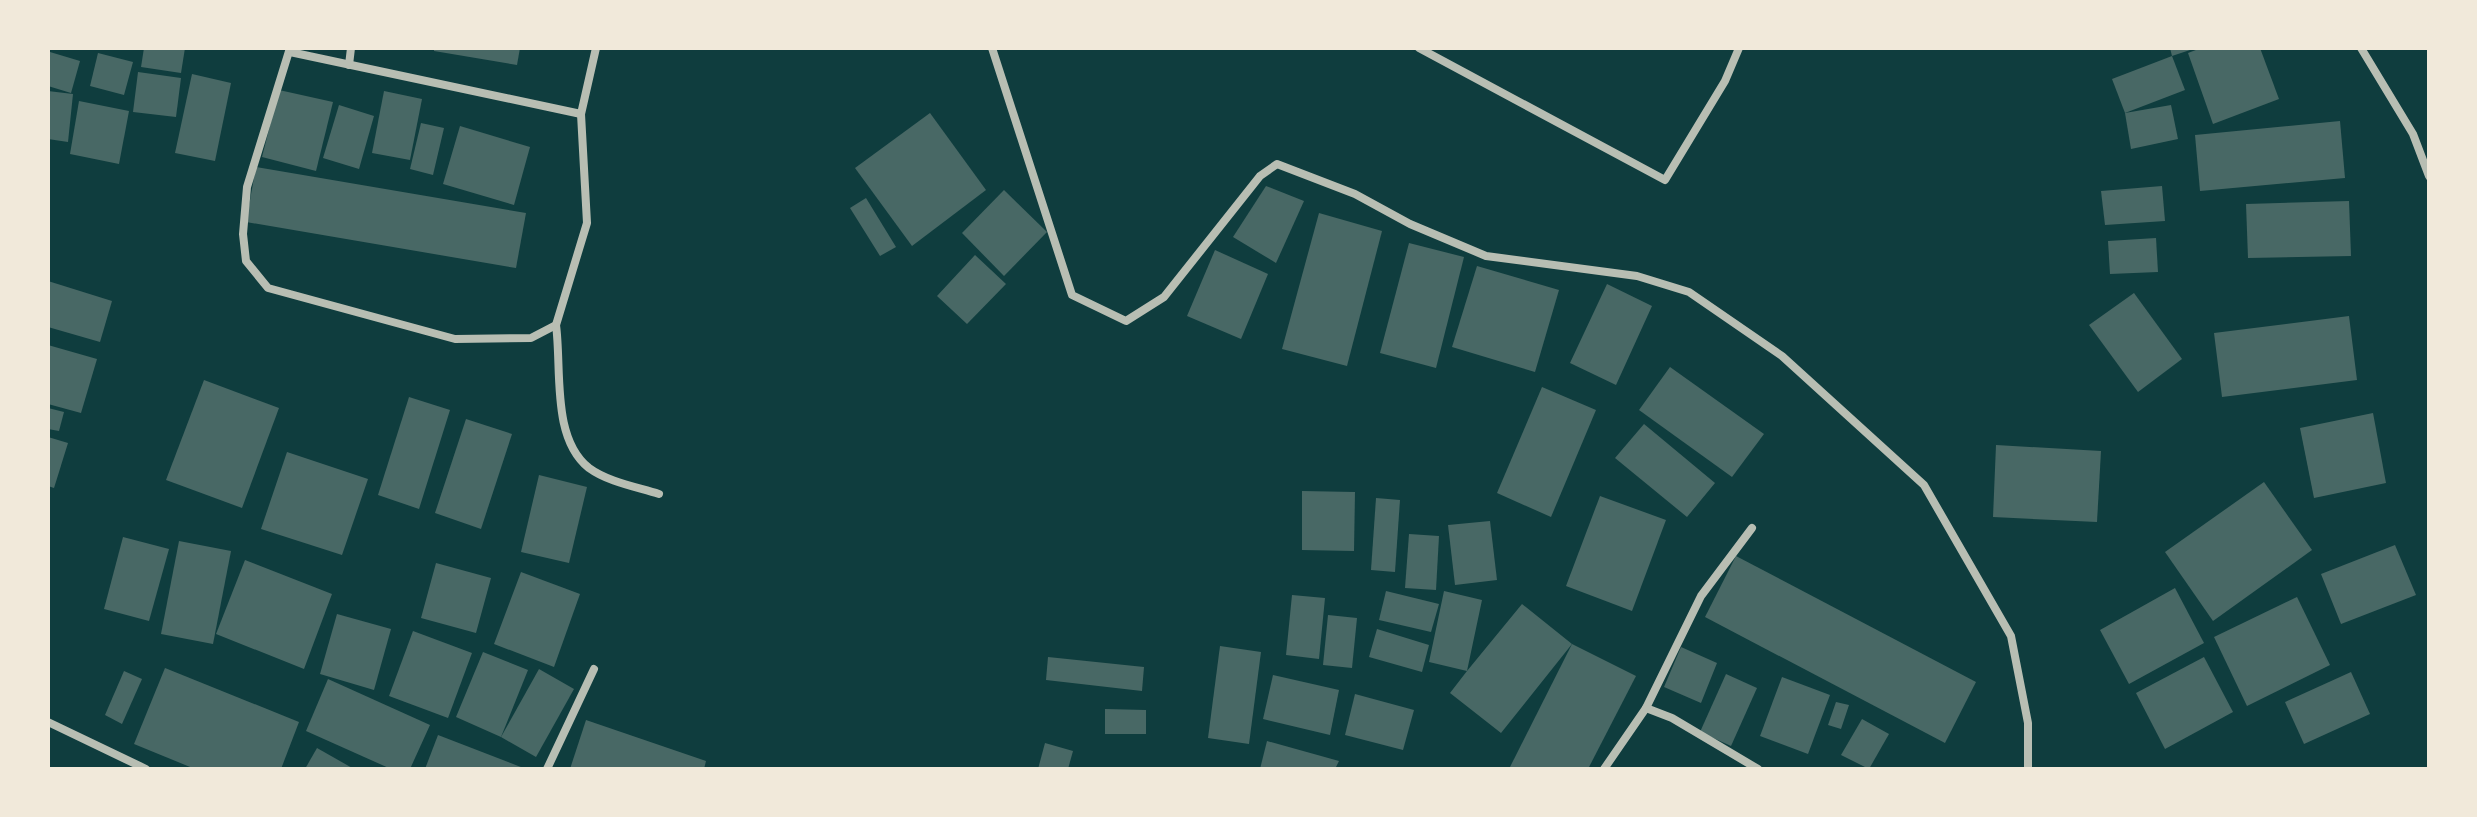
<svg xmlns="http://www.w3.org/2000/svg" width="2477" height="817" font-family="Rubik,sans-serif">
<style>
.building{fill:#486865}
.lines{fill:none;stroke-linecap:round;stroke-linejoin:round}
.minor{stroke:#b8beb3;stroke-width:8}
</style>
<rect width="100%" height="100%" fill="#0f3d3e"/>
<g class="building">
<path d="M144,48H185L181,73L141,67Z"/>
<path d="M434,48H520L517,65L434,51Z"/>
<path d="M2170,48H2193V49L2172,56Z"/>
<path d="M2201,48H2260L2279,99L2213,124L2188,53Z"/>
<path d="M50,52L80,61L71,93L48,86Z"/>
<path d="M98,53L133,62L124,95L90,86Z"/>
<path d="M2172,56L2185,90L2125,113L2112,79Z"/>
<path d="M138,72L181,78L176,117L133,112Z"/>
<path d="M192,74L231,83L215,161L175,153Z"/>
<path d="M279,90L333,102L316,171L262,157Z"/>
<path d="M48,91L73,94L68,142L48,139Z"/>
<path d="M384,91L422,99L410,160L372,153Z"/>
<path d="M79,101L129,111L119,164L70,154Z"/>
<path d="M339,105L374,116L359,169L323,158Z"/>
<path d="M2171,105L2178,139L2131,149L2125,113Z"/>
<path d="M930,113L986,190L912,246L855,168Z"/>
<path d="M2340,121L2345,178L2200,191L2195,135Z"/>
<path d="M421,123L444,128L433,175L410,169Z"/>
<path d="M460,126L530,147L514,205L443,184Z"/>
<path d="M256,167L526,213L516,268L246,222Z"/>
<path d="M1266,186L1304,201L1276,263L1233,237Z"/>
<path d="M2162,186L2165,221L2105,225L2101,191Z"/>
<path d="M1004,190L1047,232L1004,276L962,233Z"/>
<path d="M866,198L896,247L880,256L850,208Z"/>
<path d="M2349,201L2351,256L2248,258L2246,204Z"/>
<path d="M1319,213L1382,231L1347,366L1282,349Z"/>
<path d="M2156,238L2158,272L2110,274L2108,241Z"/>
<path d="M1409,243L1464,257L1436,368L1380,353Z"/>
<path d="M1215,250L1268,274L1241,339L1187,316Z"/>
<path d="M975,255L1006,284L967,324L937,296Z"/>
<path d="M1477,266L1559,290L1535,372L1452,347Z"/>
<path d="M48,281L112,301L100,342L48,327Z"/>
<path d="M1607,284L1652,306L1616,385L1570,363Z"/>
<path d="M2134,293L2182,359L2138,392L2089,325Z"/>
<path d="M2349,316L2357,380L2222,397L2214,333Z"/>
<path d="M48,345L97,359L81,413L48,404Z"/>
<path d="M1670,367L1764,434L1732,477L1639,410Z"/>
<path d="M204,380L279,408L242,508L166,480Z"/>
<path d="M1542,387L1596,410L1551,517L1497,493Z"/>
<path d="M409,397L450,410L419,509L378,495Z"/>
<path d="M48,408L64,412L59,431L48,429Z"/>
<path d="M2373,413L2386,483L2314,498L2300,428Z"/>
<path d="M466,419L512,434L481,529L435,513Z"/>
<path d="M1644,424L1715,483L1687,517L1615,458Z"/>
<path d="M48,437L68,443L54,488L48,486Z"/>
<path d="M1996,445L2101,451L2097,522L1993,517Z"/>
<path d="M287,452L368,479L342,555L261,529Z"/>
<path d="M539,475L587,487L569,563L521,552Z"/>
<path d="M2264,482L2312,550L2213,621L2165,552Z"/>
<path d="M1302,491L1355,492L1354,551L1302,550Z"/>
<path d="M1600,496L1666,520L1632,611L1566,586Z"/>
<path d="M1376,498L1400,500L1395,572L1371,570Z"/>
<path d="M1490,521L1497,580L1455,585L1448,525Z"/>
<path d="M1409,534L1439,536L1436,590L1405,588Z"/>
<path d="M123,537L169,549L149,621L104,609Z"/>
<path d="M179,541L231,551L213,644L161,634Z"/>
<path d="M2395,545L2416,595L2341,624L2321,574Z"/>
<path d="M1736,556L1976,682L1945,743L1705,617Z"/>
<path d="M245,560L332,594L304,669L216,634Z"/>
<path d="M436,563L491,578L476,633L421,618Z"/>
<path d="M521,572L580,594L554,667L494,644Z"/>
<path d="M2175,588L2204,643L2129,684L2100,630Z"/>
<path d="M1386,591L1439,604L1431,632L1379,620Z"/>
<path d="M1444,591L1482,600L1467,671L1522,604L1572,644L1501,733L1450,693L1467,671L1429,662Z"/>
<path d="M1292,595L1325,598L1319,659L1286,655Z"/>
<path d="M2297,597L2330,665L2247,706L2214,637Z"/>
<path d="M337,614L391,629L374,690L320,674Z"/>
<path d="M1328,615L1357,618L1352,668L1323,665Z"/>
<path d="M1377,629L1429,645L1422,672L1369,657Z"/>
<path d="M413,631L472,653L448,718L389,696Z"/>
<path d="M1572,644L1636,676L1588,769H1509Z"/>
<path d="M1220,646L1261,652L1249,744L1208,738Z"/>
<path d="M1681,647L1717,663L1701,703L1664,687Z"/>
<path d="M483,652L528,670L501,737L456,717Z"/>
<path d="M1048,657L1144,667L1142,691L1046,680Z"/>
<path d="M2204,657L2233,712L2165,749L2136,693Z"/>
<path d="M165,668L299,722L281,769H195L134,744Z"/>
<path d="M539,669L574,689L536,757L501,737Z"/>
<path d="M124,671L142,679L122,724L105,715Z"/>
<path d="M2351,672L2370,714L2304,744L2285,702Z"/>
<path d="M1726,674L1757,688L1731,746L1700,732Z"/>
<path d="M1273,675L1339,690L1330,735L1263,719Z"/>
<path d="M1782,677L1830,695L1808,754L1760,736Z"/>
<path d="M328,679L430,725L410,769H391L306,731Z"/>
<path d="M1355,694L1414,710L1403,750L1345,735Z"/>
<path d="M1836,702L1849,705L1841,729L1828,725Z"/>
<path d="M1105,709L1146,710V734H1105Z"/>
<path d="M1862,719L1889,734L1869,769L1841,755Z"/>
<path d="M586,720L706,761L704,769H570Z"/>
<path d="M438,735L526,769H425Z"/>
<path d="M1267,741L1339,761L1335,769H1260Z"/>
<path d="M1045,743L1073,751L1068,769H1038Z"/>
<path d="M317,748L354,769H305Z"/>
</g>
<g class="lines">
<g class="minor">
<path d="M290,48L247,187L243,234L246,261L268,288L455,339L531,338L556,325L587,223L581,114L596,48"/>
<path d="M992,48L1072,295L1126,321L1164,297L1260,176L1277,164L1355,194L1410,224L1486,256L1637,276L1689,292L1782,356L1924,485L2011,636L2028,723V769"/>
<path d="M1419,48L1665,180L1725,81L1739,48"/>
<path d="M2361,48L2413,134L2429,176"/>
<path d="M290,52L581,114"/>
<path d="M349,65L351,48"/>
<path d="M556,325C562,369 551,438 589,468C608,482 637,487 659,494"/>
<path d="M1646,708L1672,718L1758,769"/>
<path d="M48,722L146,769"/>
<path d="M547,769L594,669"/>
<path d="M1604,769L1646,708L1701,596L1752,528"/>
</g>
</g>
<rect width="2477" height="817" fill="none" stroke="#f1e9da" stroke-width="100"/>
</svg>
